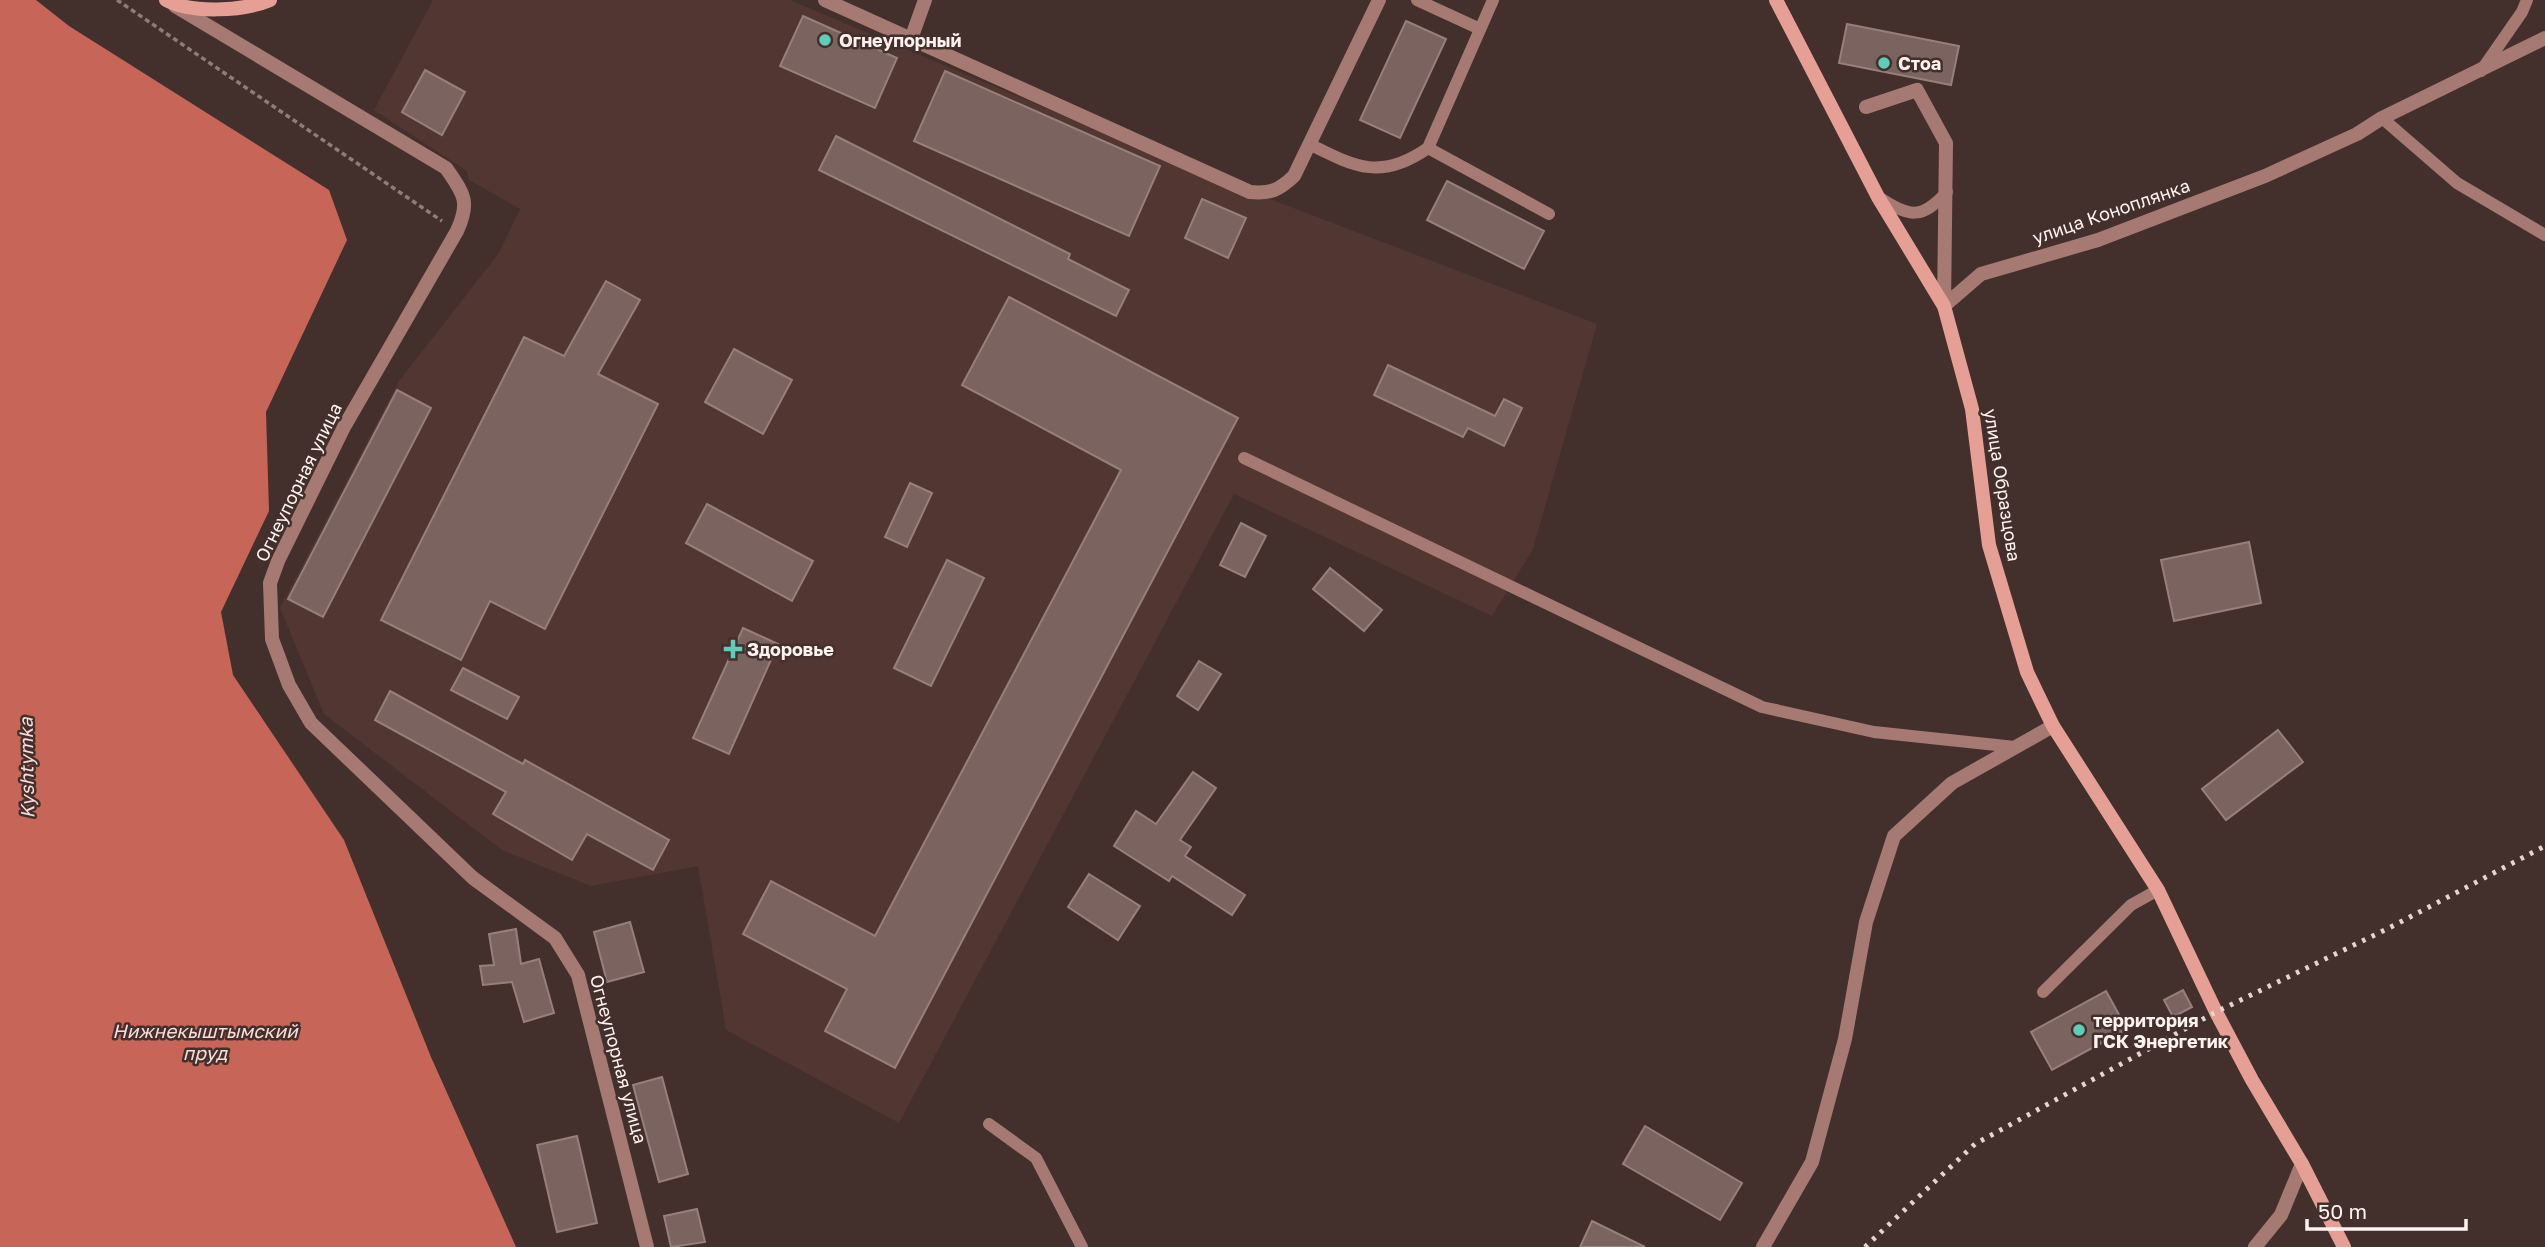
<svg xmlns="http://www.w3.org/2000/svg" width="2545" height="1247" font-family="'Golos Text',sans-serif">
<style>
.built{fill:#513632}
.water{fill:#c66558}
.building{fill:#7b6460;stroke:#977f7b;stroke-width:2}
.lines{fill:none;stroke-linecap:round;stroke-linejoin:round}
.path{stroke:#8d7c79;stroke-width:3.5;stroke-dasharray:5 3.5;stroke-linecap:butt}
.service{stroke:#a67972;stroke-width:12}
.minor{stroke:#a67972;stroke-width:14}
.secondary{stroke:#e59f94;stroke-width:14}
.rail{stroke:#e3d5d2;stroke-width:5;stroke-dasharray:3.5 7;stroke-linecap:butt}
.poi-dot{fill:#5dceb9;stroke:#43302d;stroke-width:2.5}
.labels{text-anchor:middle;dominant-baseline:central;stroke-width:5;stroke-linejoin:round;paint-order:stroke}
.poi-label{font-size:18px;font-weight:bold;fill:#fff2ef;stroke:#43302d;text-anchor:start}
.street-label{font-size:18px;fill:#fff2ef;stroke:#43302d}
.water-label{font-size:19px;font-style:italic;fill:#f8dcd8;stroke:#43302d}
</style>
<rect width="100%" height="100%" fill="#43302d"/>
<path class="built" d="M433,0H790L1173,162L1597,324L1533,549L1492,616L1234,494L899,1123L726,1030L698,866L591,886L502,850L324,714L280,608L399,381L499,253L520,209L469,180L467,171L374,110Z"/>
<path class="water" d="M0,0H36L69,26L329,190L347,240L266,412L269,511L221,612L233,675L344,840L431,1057L516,1247H0Z"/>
<g class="building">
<path d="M803,16L897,58L875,108L780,66Z"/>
<path d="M1406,21L1446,39L1400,138L1360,120Z"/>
<path d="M1847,24L1959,46L1951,85L1839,63Z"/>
<path d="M425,70L465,92L442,135L402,112Z"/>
<path d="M945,71L1160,166L1129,236L914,141Z"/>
<path d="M836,136L1070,254L1068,259L1129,290L1116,316L819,170Z"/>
<path d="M1447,181L1544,231L1524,269L1427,220Z"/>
<path d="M1202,199L1246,218L1228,258L1185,238Z"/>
<path d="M606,281L640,300L598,374L658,404L545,629L490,601L461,660L381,620L524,337L564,356Z"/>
<path d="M1009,297L1238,418L895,1068L825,1031L847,989L743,934L771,881L875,936L1121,470L962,385Z"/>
<path d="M734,349L792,380L763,434L705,402Z"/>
<path d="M1388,365L1495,416L1504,399L1522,408L1504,446L1468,428L1463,437L1374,395Z"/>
<path d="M397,390L431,408L323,617L288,599Z"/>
<path d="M910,483L932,493L907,547L885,537Z"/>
<path d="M707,504L813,561L792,601L686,543Z"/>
<path d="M1241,523L1266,536L1245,577L1220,565Z"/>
<path d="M2249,542L2261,603L2174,621L2161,560Z"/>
<path d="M947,560L984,578L931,686L894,668Z"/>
<path d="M1330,568L1382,610L1364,631L1313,589Z"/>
<path d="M743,628L778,644L729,754L693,738Z"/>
<path d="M1199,661L1221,674L1198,710L1177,696Z"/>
<path d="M463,668L519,697L507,719L451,690Z"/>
<path d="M390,691L523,764L525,760L669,840L653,870L587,834L572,860L493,814L506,792L375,720Z"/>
<path d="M2278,730L2303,762L2226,820L2202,789Z"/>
<path d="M1193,772L1216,788L1180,840L1191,847L1185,856L1245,895L1232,915L1172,876L1169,881L1114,846L1136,811L1156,824Z"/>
<path d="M1089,874L1140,906L1118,940L1068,907Z"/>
<path d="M630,922L644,972L607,982L594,932Z"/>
<path d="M516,929L521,964L539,959L554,1013L524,1022L512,982L483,985L480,966L494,965L489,934Z"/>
<path d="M2183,990L2192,1007L2173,1017L2164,1000Z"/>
<path d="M2106,991L2127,1029L2052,1070L2031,1032Z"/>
<path d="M662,1077L688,1174L659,1182L633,1085Z"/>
<path d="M1645,1126L1742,1183L1720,1220L1623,1164Z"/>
<path d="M577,1136L597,1223L557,1232L537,1145Z"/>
<path d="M697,1209L705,1242L671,1247L664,1216Z"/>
<path d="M1592,1221L1645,1247H1580Z"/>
</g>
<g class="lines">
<path class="path" d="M117,0L442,221"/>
<g class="service">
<path d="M1417,0L1480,29"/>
<path d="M2481,71L2522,12L2527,0"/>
<path d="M2382,118L2457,183L2545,235"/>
<path d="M1309,144C1355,167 1381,181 1428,148L1493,0"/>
<path d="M1428,148L1549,214"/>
<path d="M1880,198C1910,217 1921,220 1947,192"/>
<path d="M1244,458L1762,707L1874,732L2015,747"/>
<path d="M2043,992L2131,905L2158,890"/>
<path d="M989,1124L1036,1158L1082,1247"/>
</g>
<g class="minor">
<path d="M825,0L1250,192C1271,194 1279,190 1294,176L1379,0"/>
<path d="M175,6L446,168C463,193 471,201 457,231L344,427L278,561L270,583L272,639L289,685L311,723L473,878L555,938L578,975L647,1247"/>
<path d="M911,39L925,0"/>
<path d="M1866,107L1917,90L1946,143L1944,306L1981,274L2098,240L2265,176L2357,134L2382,118L2545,38"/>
<path d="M1763,1247L1812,1162L1845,1039L1866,922L1894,836L1952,783L2053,726"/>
<path d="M2255,1247L2281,1215L2302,1164"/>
</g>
<g class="secondary">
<path d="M166,0C191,14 244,11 270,0"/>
<path d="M1776,0L1878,197L1944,306L1972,409L1989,545L2027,672L2038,695L2053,726L2158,890L2216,1012L2252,1080L2302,1164L2344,1247"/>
</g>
<path class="rail" d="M1865,1247L1975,1144L2216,1012L2389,928L2545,846"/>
</g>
<g class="poi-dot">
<circle cx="825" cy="40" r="7"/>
<circle cx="1884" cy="63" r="7"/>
<path d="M729.5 638.5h7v7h7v7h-7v7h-7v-7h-7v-7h7z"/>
<circle cx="2079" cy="1030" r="7"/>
</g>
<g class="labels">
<g class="poi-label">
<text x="839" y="40">Огнеупорный</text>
<text x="1898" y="63">Стоа</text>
<text x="747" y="649">Здоровье</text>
<text x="2093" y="1020">территория<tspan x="2093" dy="21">ГСК Энергетик</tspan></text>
</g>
<g class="street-label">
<text transform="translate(2111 211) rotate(-19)">улица Коноплянка</text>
<text transform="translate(298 482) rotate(-64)">Огнеупорная улица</text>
<text transform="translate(2003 485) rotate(81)">улица Образцова</text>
<text transform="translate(619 1059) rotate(75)">Огнеупорная улица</text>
</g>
<g class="water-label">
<text transform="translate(26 768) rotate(-91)">Kyshtymka</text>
<text x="205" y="1030">Нижнекыштымский<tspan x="205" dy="22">пруд</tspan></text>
</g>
</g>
<path d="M2307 1219v10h159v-10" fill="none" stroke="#fff2ef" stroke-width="3.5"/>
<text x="2318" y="1219" font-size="21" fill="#fff2ef" stroke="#43302d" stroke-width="5" paint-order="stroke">50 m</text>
</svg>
